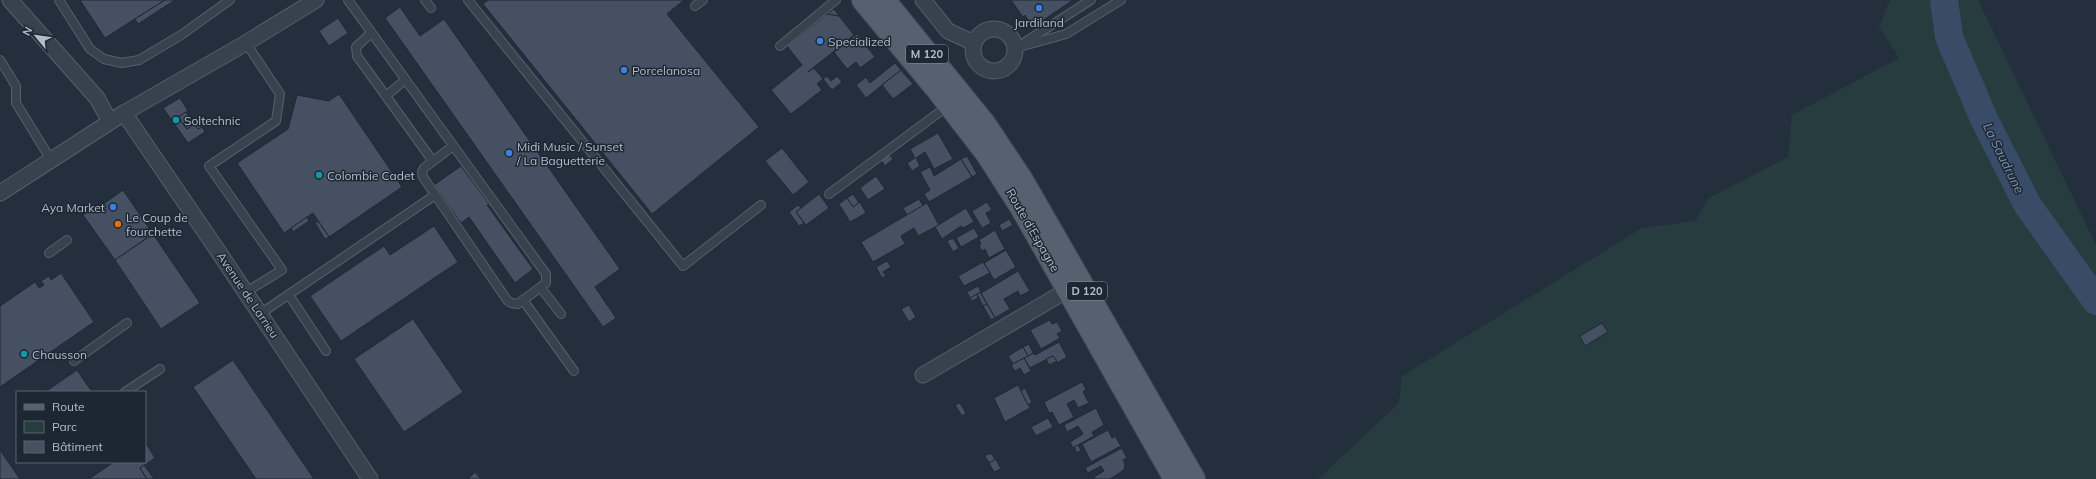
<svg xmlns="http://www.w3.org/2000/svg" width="2096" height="479" font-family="Mulish,sans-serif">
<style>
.green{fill:#263c3f}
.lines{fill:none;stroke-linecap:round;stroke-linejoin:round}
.river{stroke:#394c67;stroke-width:28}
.building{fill:#455162;stroke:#1f2835}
.service-casing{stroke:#565f6c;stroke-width:10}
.minor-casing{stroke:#565f6c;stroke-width:17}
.primary-casing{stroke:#414a57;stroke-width:24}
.service{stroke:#38414e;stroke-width:8}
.minor{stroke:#38414e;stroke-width:15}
.primary{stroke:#56606e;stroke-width:22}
.shop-dot{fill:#3f7fe0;stroke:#1d2633;stroke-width:1.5}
.culture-dot{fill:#0f9aa8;stroke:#1d2633;stroke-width:1.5}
.food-dot{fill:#e8710a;stroke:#1d2633;stroke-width:1.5}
.labels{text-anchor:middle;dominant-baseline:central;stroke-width:3;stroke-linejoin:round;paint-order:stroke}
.shield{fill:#1d2633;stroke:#878f9c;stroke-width:1}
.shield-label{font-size:11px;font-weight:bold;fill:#b4bcc9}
.poi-label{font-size:12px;fill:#b4bcc9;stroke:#1d2633;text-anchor:start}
.street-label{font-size:12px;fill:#b4bcc9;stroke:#1d2633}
.water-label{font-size:13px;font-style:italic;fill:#7c92b1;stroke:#1d2633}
</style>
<rect width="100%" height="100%" fill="#242f3e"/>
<path class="green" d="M1890,0H1978L2096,245V479H1318L1399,403L1402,376L1642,228L1695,221L1709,198L1788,157L1792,115L1899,58L1879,27Z"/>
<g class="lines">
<path class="river" d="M1944,0L1949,37L1984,119L2027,204L2096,301"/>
</g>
<g class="building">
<path d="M80,0H165L105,38Z"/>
<path d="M165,0H175L138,24L135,19Z"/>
<path d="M488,0H684L667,14L759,127L652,214L483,4Z"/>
<path d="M1011,0H1073L1042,21L1039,17L1030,23L1025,15L1023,17Z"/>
<path d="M400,7L420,36L444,19L620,269L595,287L616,318L603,327L385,18Z"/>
<path d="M834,9L839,16L827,14Z"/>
<path d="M827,14L839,16L854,35L808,72L814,68L823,79L817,84L822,90L791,114L771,90L802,65L787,46Z"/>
<path d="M338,18L348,33L329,46L319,31Z"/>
<path d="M857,34L875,57L860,68L856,62L847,69L834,52Z"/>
<path d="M895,63L901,70L866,98L856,85L866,77L870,83Z"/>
<path d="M901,70L913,84L893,99L882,85Z"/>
<path d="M827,76L831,81L837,76L842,82L832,90L823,79Z"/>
<path d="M339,94L402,187L329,237L313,213L284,233L237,163L288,129L297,95L329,101Z"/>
<path d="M180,98L188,111L178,117L187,129L194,124L198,129L202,127L205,132L188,143L163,108Z"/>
<path d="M186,112L194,124L187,129L178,117Z"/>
<path d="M198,122L202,127L198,129L194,124Z"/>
<path d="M938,133L953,159L934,169L925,152L916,158L920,166L912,171L907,163L915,158L910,149Z"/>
<path d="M782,148L809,182L793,195L765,161Z"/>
<path d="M889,154L893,159L885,166L881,160Z"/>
<path d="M967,156L977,174L972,177L961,159Z"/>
<path d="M961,159L972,177L929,202L924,194L930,190L920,172L930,167L934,176Z"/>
<path d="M461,166L489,204L487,205L533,269L515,283L469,217L461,223L434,185Z"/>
<path d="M876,176L885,189L868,200L860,188Z"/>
<path d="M123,190L153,234L115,260L83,215L93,208L95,210Z"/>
<path d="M819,194L829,208L806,225L796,212Z"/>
<path d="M853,194L859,203L853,207L847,198Z"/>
<path d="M847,198L853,207L860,202L866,213L850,222L839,204Z"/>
<path d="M919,199L923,206L907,215L903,208Z"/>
<path d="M987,202L992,210L986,213L991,223L982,228L972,211Z"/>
<path d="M927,203L939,225L918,236L914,228L901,236L905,244L873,262L861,242Z"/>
<path d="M798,205L801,208L796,212L804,223L799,226L789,212Z"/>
<path d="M966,208L974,222L963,228L961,226L942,239L935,227Z"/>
<path d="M307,217L309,221L293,232L291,228Z"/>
<path d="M1009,219L1013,225L1002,231L999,225Z"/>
<path d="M318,221L329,237L325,239L315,223Z"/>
<path d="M434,226L458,262L341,341L310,296L384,246L390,255Z"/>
<path d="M974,228L979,237L961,247L956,238Z"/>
<path d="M995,230L1005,249L989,258L985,249L982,251L979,246L981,244L979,240Z"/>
<path d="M153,234L200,303L161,329L115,260Z"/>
<path d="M953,238L959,248L953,252L947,241Z"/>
<path d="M1006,250L1016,267L994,280L984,263Z"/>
<path d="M887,261L891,267L883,272L886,276L882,278L876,267Z"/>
<path d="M983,262L990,273L964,286L958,276Z"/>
<path d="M1018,271L1030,291L1020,296L1018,291L1004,299L1010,309L995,318L981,293Z"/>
<path d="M61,273L94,322L0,387V306L35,282L39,288L44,285L41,281L49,276L51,280Z"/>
<path d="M978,286L981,292L970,298L967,292Z"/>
<path d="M980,292L987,304L983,306L977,294Z"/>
<path d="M977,294L978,298L972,301L970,298Z"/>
<path d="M987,304L995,318L991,320L983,306Z"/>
<path d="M909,305L916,317L909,322L901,309Z"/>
<path d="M413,319L463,392L404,432L354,359Z"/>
<path d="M1050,320L1052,324L1057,322L1062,331L1057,334L1060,338L1041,349L1030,330Z"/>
<path d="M1602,323L1608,332L1585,346L1580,336Z"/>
<path d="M1059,342L1067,357L1057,363L1053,356L1030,368L1024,358L1033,353L1035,355Z"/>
<path d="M1029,344L1033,353L1028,356L1023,347Z"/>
<path d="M1023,347L1028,356L1013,364L1008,356Z"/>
<path d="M1053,356L1057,361L1049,365L1046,359Z"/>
<path d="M1024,358L1031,371L1024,375L1020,368L1015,371L1011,365Z"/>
<path d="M233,360L314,479H256L193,387Z"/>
<path d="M77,370L92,392H45Z"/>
<path d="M1082,382L1086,389L1083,392L1089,403L1078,408L1074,400L1067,404L1074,417L1059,425L1052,412L1049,413L1044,402Z"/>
<path d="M1018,385L1030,408L1005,422L994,398Z"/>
<path d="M1025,388L1032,402L1028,405L1021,391Z"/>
<path d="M960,403L966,413L962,416L955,405Z"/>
<path d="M1096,408L1104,425L1092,432L1094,436L1073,448L1070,442L1083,434L1078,426L1067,432L1064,425Z"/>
<path d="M1048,418L1053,427L1036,436L1031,427Z"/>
<path d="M1108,430L1112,438L1115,436L1121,446L1091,462L1082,444Z"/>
<path d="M147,445L155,458L140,468L147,479H89L114,462H145V447Z"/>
<path d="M1078,445L1081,450L1077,453L1074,447Z"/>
<path d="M1122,448L1127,458L1123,460L1125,464L1124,470L1110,479H1095L1094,477L1104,471L1101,466L1088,473L1085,468Z"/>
<path d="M0,450L20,479H0Z"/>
<path d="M988,454H992L995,460L989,463L985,456Z"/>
<path d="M996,459L1001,469L994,472L989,463Z"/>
<path d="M144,465L154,479H147L140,468Z"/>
<path d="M475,472L481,479H468Z"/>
</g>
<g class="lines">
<g class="service-casing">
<g id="service">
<path d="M59,0L90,49L104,59L122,63L139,60L181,35L230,0"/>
<path d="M348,0L546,274V283L518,304L511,303L507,300L423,177L422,172L424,168L453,146"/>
<path d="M425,0L431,8"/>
<path d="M468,0L683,266L761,205"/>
<path d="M695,6L703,0"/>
<path d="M371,33L356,47L357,56L432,160"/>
<path d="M1025,42L1091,0"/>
<path d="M780,46L836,0"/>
<path d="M1016,48L1066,34L1121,0"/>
<path d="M0,60L16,86V103L51,160"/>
<path d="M386,96L405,80"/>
<path d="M829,194L949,105"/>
<path d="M49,253L67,240"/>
<path d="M541,288L561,314"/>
<path d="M246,292L282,270L209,166L276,121L280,94L246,43"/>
<path d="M289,295L326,351"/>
<path d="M523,300L574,371"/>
<path d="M260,314L435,195"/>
<path d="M74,361L127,323"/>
<path d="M125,392L160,369"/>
</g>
</g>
<g class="minor-casing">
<g id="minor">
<path d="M10,0L97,98L110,122"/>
<path d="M923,0L948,31L974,43"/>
<circle cx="994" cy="50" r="21"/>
<path d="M124,113L218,251L370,479"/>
<path d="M0,193L124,113L246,43L316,0"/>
<path d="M923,375L1076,285"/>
</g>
</g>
<g class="primary-casing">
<g id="primary">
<path d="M863,0L936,88L987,154L1021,207L1175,479"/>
<path d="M884,0L984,123L1022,180L1194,479"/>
</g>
</g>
<use href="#service" class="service"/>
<use href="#minor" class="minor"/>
<use href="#primary" class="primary"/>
</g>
<g class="shop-dot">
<circle cx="1039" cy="8" r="4"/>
<circle cx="820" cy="41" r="4"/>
<circle cx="624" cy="70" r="4"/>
<circle cx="509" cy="153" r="4"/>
<circle cx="113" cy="207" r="4"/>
</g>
<g class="culture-dot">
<circle cx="176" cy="120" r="4"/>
<circle cx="319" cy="175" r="4"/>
<circle cx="24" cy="354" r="4"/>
</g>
<circle class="food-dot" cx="118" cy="224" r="4"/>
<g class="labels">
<g class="shield">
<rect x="906" y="45" width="42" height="18" rx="3"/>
<rect x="1067" y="282" width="40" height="18" rx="3"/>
</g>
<g class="shield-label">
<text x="927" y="54">M 120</text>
<text x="1087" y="291">D 120</text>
</g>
<g class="poi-label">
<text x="1039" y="22" text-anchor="middle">Jardiland</text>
<text x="828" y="41">Specialized</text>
<text x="632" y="70">Porcelanosa</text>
<text x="184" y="120">Soltechnic</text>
<text x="517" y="146">Midi Music / Sunset<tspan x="517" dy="14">/ La Baguetterie</tspan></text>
<text x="327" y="175">Colombie Cadet</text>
<text x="105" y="207" text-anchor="end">Aya Market</text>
<text x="126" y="217">Le Coup de<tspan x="126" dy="14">fourchette</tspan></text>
<text x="32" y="354">Chausson</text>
</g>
<g class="street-label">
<text transform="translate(1033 230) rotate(60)">Route d'Espagne</text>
<text transform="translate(248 295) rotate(56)">Avenue de Larrieu</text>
</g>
<g class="water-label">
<text transform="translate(2004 158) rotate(64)">La Saudrune</text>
</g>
</g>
<rect x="16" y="391" width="130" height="72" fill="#1d2633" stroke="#59626f"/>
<rect x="24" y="404" width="20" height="6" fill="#56606e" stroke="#59626f"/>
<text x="52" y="411" font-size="12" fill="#b4bcc9">Route</text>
<rect x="24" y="421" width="20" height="12" fill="#263c3f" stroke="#59626f"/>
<text x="52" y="431" font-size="12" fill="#b4bcc9">Parc</text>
<rect x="24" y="441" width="20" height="12" fill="#455162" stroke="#59626f"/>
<text x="52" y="451" font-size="12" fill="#b4bcc9">Bâtiment</text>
<g transform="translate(36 36) rotate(299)" stroke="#1d2633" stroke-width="3" paint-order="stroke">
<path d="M0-3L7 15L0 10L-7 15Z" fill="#b4bcc9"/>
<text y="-6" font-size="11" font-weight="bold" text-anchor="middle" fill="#b4bcc9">N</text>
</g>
</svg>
